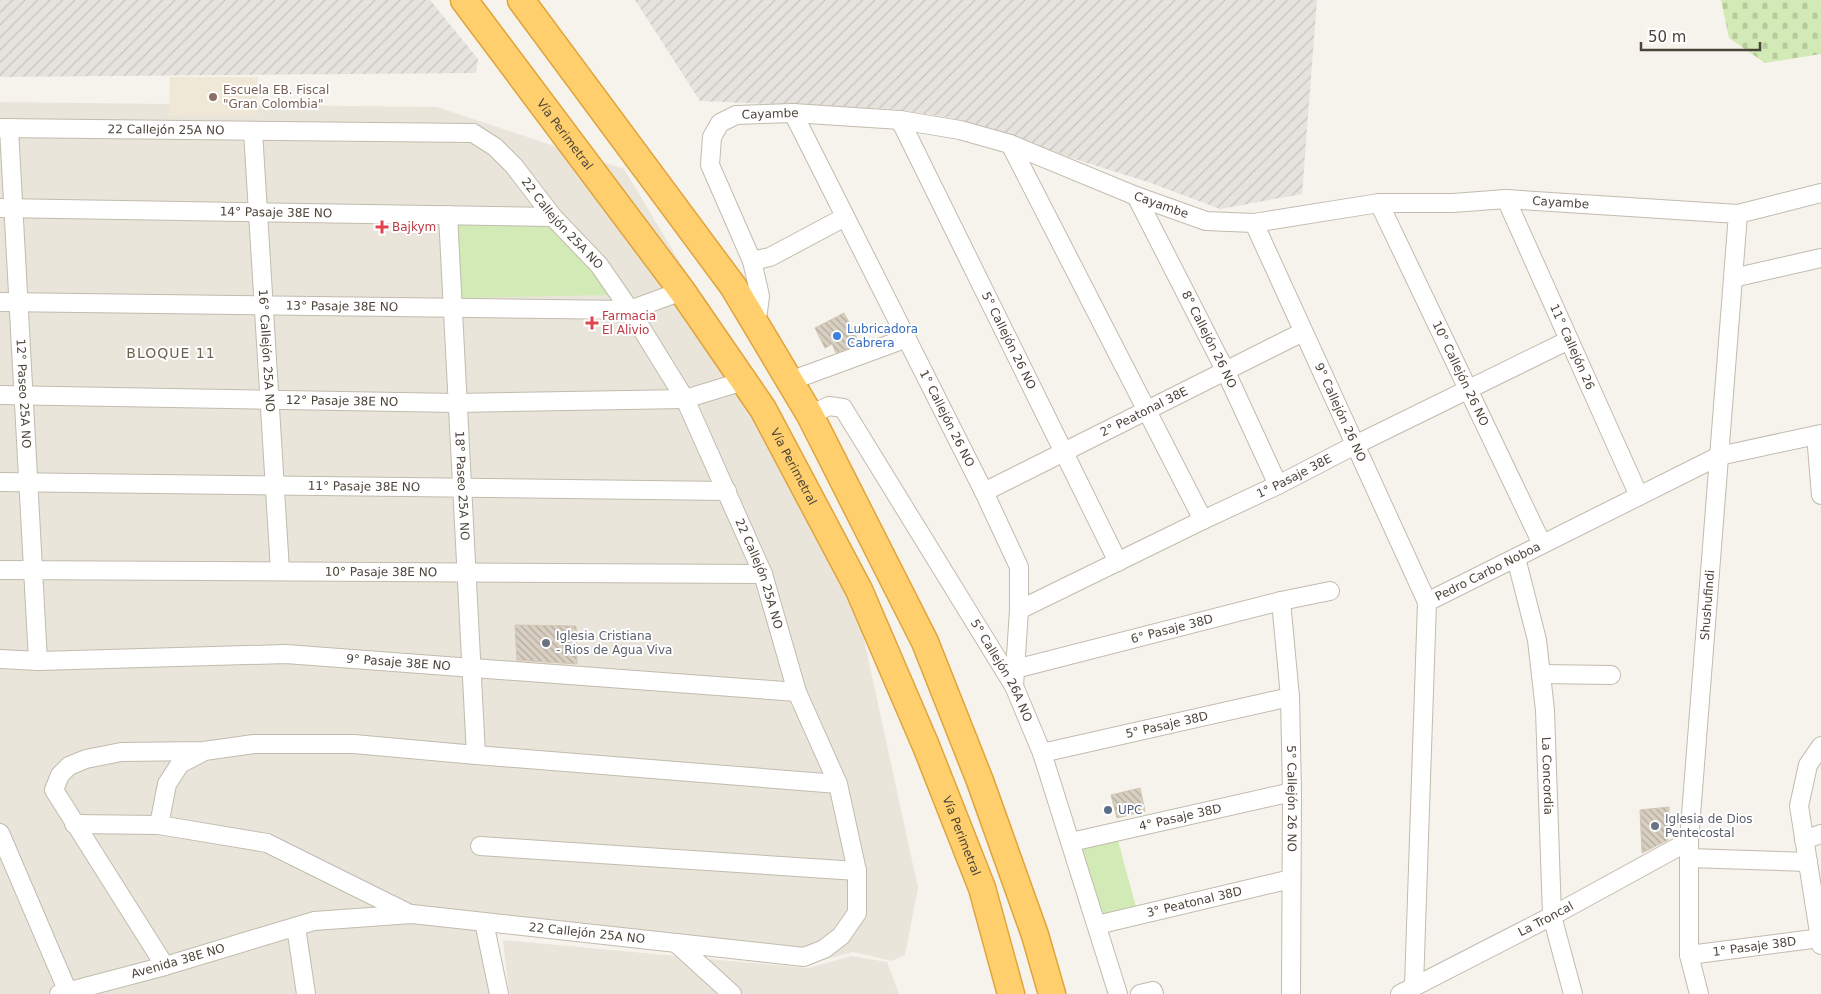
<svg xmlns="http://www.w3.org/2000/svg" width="1821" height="994" font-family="'DejaVu Sans',sans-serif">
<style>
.residential{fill:#eae5da}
.industrial{fill:url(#industrial-furrows)}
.education{fill:#efe8d6}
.cemetery{fill:url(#cemetery-stones)}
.park{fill:#d2eab5}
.building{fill:url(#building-back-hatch);stroke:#d3c7b4}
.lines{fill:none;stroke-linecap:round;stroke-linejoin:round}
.minor-casing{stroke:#c2bbae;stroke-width:20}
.highway-casing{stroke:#e0a43c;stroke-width:29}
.minor{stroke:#fff;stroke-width:18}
.highway{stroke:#ffcf6e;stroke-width:26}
.education-dot{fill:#8d6e63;stroke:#fff;stroke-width:2}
.health-dot{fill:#e0444e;stroke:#fff;stroke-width:2}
.shop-dot{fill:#3f7fe0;stroke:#fff;stroke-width:2}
.worship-dot{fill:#6b7280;stroke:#fff;stroke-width:2}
.service-dot{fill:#5c6f8a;stroke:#fff;stroke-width:2}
.labels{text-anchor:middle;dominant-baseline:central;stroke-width:4;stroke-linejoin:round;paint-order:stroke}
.education-label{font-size:12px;fill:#785e54;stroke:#fff;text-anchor:start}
.street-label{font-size:12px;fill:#4b4439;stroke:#fff}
.health-label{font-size:12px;fill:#be3a42;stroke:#fff;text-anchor:start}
.shop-label{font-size:12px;fill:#366cbe;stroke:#fff;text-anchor:start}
.worship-label{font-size:12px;fill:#5b616d;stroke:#fff;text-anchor:start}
.service-label{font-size:12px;fill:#4e5e75;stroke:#fff;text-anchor:start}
.neighbourhood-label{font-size:14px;letter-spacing:1px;fill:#6e6250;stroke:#fff}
</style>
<defs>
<pattern id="industrial-furrows" width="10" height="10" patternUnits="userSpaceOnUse" patternTransform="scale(1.25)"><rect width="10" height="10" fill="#e6e2dd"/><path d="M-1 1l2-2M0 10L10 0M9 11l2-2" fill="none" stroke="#c7c3be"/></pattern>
<pattern id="cemetery-stones" width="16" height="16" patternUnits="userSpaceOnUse" patternTransform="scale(1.25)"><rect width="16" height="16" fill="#d2eab5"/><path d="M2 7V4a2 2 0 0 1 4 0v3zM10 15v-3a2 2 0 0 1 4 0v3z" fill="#b6ca9c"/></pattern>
<pattern id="building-back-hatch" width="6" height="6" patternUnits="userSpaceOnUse" patternTransform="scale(1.25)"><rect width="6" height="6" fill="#d8cfc1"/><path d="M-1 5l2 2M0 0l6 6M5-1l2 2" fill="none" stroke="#b1aa9e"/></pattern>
</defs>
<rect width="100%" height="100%" fill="#f6f3ec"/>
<g class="residential">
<path d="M0,102L437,107L624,169L840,529L918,888L905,955L892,961L853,952L808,964L493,931L505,994H0Z"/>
<path d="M503,940L809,968L851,956L887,962L899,994H509Z"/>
</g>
<g class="industrial">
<path d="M0,0H430L478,59L476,73L0,77Z"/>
<path d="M635,0H1317L1302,194L1220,209L1151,183L1078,160L1004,134L951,118L895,109L700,101Z"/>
</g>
<path class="education" d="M170,77H258L257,116H169Z"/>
<path class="cemetery" d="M1721,0H1821V54L1765,63L1729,38Z"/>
<g class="park">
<path d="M551,222L609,290L610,295L455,298L451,223Z"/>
<path d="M1117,837L1136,907L1102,915L1081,844Z"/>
</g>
<g class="building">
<path d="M844,313L860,344L836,353L832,344L825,348L815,328Z"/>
<path d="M515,625L576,626L577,664L517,660Z"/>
<path d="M1140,788L1145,811L1117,818L1111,795Z"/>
<path d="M1669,807L1668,840L1642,853L1640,810Z"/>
</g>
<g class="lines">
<g class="minor-casing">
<g id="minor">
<path id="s1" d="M793,113L984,492L1019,567V610L1014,686"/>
<path id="s2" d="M900,120L1118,562"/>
<path id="s3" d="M0,128L473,133L495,147L514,166L553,217L599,265L630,310L685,399L763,574L797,692L838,784L857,871V913L841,936L824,949L804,957L412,914L314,921L165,966L59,994"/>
<path id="s4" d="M9,128L38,661"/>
<path id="s5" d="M253,131L280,571"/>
<path d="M1010,144L1203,520"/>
<path id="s6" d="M1136,196L1225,370L1278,485"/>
<path id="s7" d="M1506,199L1639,496"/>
<path id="s8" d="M1379,203L1542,544"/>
<path id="s9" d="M0,208L553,217"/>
<path id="s10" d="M448,215L476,755"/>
<path id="s11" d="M1254,223L1427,602L1414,986"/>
<path d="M752,261L770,257L845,217"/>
<path d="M1733,278L1821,258"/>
<path id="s12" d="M0,302L630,310L682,291"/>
<path id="s13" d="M754,320L758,312L760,296L752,261L710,165L712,137L720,123L736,115L793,113L900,120L960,130L1010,144L1136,196L1206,221L1254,223L1379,203H1453L1506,199L1738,214L1821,193"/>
<path d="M790,381L907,338"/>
<path id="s14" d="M0,395L457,403L685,399L744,381"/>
<path id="s15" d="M810,415L829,406L843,408L1014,686L1042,753L1118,994"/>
<path d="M1816,435L1821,495"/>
<path id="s16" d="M0,482L727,491"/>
<path id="s17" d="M984,492L1303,332"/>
<path id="s18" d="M1516,558L1537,640L1545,710L1552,916L1573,994"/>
<path id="s19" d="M0,570L763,574"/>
<path id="s20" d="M1281,601L1290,697L1292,792L1291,994"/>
<path id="s21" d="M1427,602L1719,456L1821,434"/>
<path id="s22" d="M1019,610L1203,520L1278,485L1355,445L1569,340"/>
<path id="s23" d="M0,659L38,661L286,654L797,692"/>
<path id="s24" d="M1015,669L1281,601L1330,591"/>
<path d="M1541,674L1611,675"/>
<path d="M1821,746L1808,765L1799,806L1821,945"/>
<path id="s25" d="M1042,753L1290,697"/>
<path d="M74,824L159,825L267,843L410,914"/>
<path d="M159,825L167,784L180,764L201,753"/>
<path d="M0,833L68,992"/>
<path d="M1804,840L1821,834"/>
<path id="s26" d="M1071,842L1292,792"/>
<path d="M480,846L857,871"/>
<path d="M1689,858L1808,862"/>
<path d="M484,922L499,994"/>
<path id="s27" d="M1097,925L1291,879"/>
<path d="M296,927L306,994"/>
<path d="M676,943L732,994"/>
<path id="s28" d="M1689,955L1821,938"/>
<path d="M165,966L54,790L60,775L69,766L86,759L121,752L204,751L254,744H354L476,755L838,784"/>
<path d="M1140,994L1153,991L1154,994"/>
<path id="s29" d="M1400,994L1552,916L1689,841"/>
<path id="s30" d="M1699,994L1689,955V841L1738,214"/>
</g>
</g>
<g class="highway-casing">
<g id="highway">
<path id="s31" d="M464,0L682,291L763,409L859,590L926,746L982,888L1011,994"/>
<path d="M521,0L733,286L810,415L925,642L980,781L1035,935L1052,994"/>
</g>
</g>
<use href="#minor" class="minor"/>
<use href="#highway" class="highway"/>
</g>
<circle class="education-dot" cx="213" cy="97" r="5"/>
<g class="health-dot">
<path d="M379.5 219.5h5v5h5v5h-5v5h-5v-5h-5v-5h5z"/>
<path d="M589.5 315.5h5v5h5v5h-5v5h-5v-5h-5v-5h5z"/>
</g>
<circle class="shop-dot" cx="837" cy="336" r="5"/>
<g class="worship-dot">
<circle cx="546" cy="643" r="5"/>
<circle cx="1655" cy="826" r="5"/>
</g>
<circle class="service-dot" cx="1108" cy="810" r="5"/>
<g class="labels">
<g class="education-label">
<text x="223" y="90">Escuela EB. Fiscal<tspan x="223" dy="14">"Gran Colombia"</tspan></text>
</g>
<g class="street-label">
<text stroke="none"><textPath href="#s13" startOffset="262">Cayambe</textPath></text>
<text stroke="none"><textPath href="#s3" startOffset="166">22 Callejón 25A NO</textPath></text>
<text stroke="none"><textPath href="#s31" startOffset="168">Vía Perimetral</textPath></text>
<text stroke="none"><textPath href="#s13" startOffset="1072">Cayambe</textPath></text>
<text stroke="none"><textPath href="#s13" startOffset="668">Cayambe</textPath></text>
<text stroke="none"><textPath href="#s9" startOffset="276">14° Pasaje 38E NO</textPath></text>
<text stroke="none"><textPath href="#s3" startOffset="601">22 Callejón 25A NO</textPath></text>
<text stroke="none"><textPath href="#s12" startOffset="342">13° Pasaje 38E NO</textPath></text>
<text stroke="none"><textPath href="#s6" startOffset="161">8° Callejón 26 NO</textPath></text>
<text stroke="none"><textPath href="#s2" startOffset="246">5° Callejón 26 NO</textPath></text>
<text stroke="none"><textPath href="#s7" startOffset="162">11° Callejón 26</textPath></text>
<text stroke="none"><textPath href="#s5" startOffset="220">16° Callejón 25A NO</textPath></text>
<text stroke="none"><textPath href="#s8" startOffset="189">10° Callejón 26 NO</textPath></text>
<text stroke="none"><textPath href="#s4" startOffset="266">12° Paseo 25A NO</textPath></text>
<text stroke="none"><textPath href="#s14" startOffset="342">12° Pasaje 38E NO</textPath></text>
<text stroke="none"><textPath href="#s17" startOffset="179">2° Peatonal 38E</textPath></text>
<text stroke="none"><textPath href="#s11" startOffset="208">9° Callejón 26 NO</textPath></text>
<text stroke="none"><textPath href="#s1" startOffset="342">1° Callejón 26 NO</textPath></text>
<text stroke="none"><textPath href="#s31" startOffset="572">Vía Perimetral</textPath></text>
<text stroke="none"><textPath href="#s22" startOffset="306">1° Pasaje 38E</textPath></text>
<text stroke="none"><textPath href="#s10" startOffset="271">18° Paseo 25A NO</textPath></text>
<text stroke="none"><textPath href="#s16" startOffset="364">11° Pasaje 38E NO</textPath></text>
<text stroke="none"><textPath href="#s21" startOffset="68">Pedro Carbo Noboa</textPath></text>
<text stroke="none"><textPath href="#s19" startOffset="381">10° Pasaje 38E NO</textPath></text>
<text stroke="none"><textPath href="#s3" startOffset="1006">22 Callejón 25A NO</textPath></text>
<text stroke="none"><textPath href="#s30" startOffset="391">Shushufindi</textPath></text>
<text stroke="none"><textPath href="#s24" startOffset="162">6° Pasaje 38D</textPath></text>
<text stroke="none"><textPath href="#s23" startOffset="399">9° Pasaje 38E NO</textPath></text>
<text stroke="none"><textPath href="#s15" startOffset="342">5° Callejón 26A NO</textPath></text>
<text stroke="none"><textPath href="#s25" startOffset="128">5° Pasaje 38D</textPath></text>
<text stroke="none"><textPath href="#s18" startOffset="221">La Concordia</textPath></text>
<text stroke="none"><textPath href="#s20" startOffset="198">5° Callejón 26 NO</textPath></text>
<text stroke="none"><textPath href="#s26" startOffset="112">4° Pasaje 38D</textPath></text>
<text stroke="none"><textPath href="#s31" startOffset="978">Vía Perimetral</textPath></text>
<text stroke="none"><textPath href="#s27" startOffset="100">3° Peatonal 38D</textPath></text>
<text stroke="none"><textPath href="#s29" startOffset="164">La Troncal</textPath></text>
<text transform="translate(587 933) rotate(6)">22 Callejón 25A NO</text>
<text stroke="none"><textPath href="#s28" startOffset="66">1° Pasaje 38D</textPath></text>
<text transform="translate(178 961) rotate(-16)">Avenida 38E NO</text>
</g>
<g class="health-label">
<text x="392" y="227">Bajkym</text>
<text x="602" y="316">Farmacia<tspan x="602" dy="14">El Alivio</tspan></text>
</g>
<g class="shop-label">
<text x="847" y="329">Lubricadora<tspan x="847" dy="14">Cabrera</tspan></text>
</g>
<g class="worship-label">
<text x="556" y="636">Iglesia Cristiana<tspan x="556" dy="14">- Rios de Agua Viva</tspan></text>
<text x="1665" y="819">Iglesia de Dios<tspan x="1665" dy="14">Pentecostal</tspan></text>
</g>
<g class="service-label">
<text x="1118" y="810">UPC</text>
</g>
<g class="neighbourhood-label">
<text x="171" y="353">BLOQUE 11</text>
</g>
</g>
<path d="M1641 42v8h119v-8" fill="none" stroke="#4b4439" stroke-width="2.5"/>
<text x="1648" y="42" font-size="15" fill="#4b4439" stroke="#ffffff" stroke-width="4" paint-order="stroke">50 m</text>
</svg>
